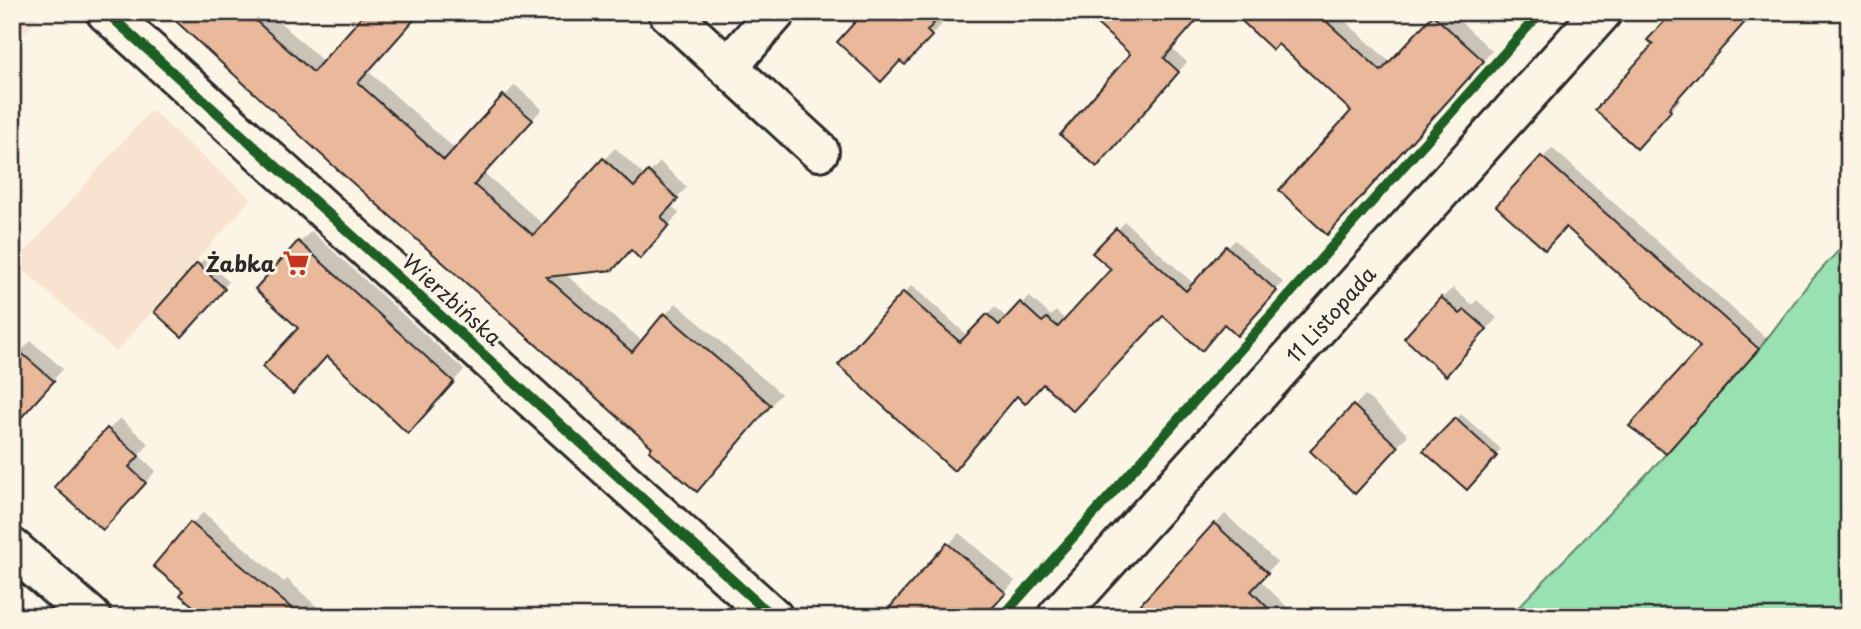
<svg xmlns="http://www.w3.org/2000/svg" width="1861" height="629" font-family="'Playpen Sans',sans-serif">
<style>
.built{fill:#f7e3cf}
.green{fill:#98e1b1;stroke:#62866e;stroke-width:2}
.shadow{fill:#0003}
.building{fill:#eab89b;stroke:#2b2b2b;stroke-width:2}
.lines{fill:none;stroke-linecap:round;stroke-linejoin:round}
.minor-casing{stroke:#2b2b2b;stroke-width:44}
.minor{stroke:#fcf5e5;stroke-width:38}
.cycleway-casing{stroke:#fcf5e5;stroke-width:15}
.cycleway{stroke:#1b5e20;stroke-width:10}
.labels{text-anchor:middle;dominant-baseline:central;stroke-width:6;stroke-linejoin:round;paint-order:stroke}
.poi-label{font-size:21px;font-weight:bold;fill:#2b2b2b;stroke:#fcf5e5;text-anchor:end}
.street-label{font-size:21px;fill:#2b2b2b;stroke:#fcf5e5}
</style>
<rect width="100%" height="100%" fill="#fcf5e5"/>
<filter id="ink" filterUnits="userSpaceOnUse"><feTurbulence type="fractalNoise" baseFrequency=".0143" numOctaves="2"/><feDisplacementMap in="SourceGraphic" scale="14" xChannelSelector="R" yChannelSelector="G"/><feConvolveMatrix kernelMatrix="1 2 1 2 8 2 1 2 1" color-interpolation-filters="sRGB"/></filter>
<g filter="url(#ink)">
<g class="built">
<path d="M12,12H44L12,47Z"/>
<path d="M151,110L251,199L116,352L15,263Z"/>
</g>
<path class="green" d="M1849,239V617H1509L1666,454L1759,349L1809,283Z"/>
<g class="shadow">
<path d="M168,12H276L273,16L324,62L368,71L456,150L515,85L542,109L484,173L544,225L615,148L646,177L660,162L687,187L670,205L679,213L651,246L631,248L564,273L642,341L676,303L781,394L708,479L655,447Z"/>
<path d="M1235,12H1335L1391,63L1439,12H1450L1492,51L1336,223L1353,111L1278,42Z"/>
<path d="M937,19L942,24L916,52L901,59Z"/>
<path d="M1655,44L1681,99L1648,136Z"/>
<path d="M1171,48L1187,62L1106,155L1133,54Z"/>
<path d="M1552,148L1767,339L1675,442L1702,347L1566,225L1499,206Z"/>
<path d="M1125,222L1194,284L1235,240L1283,282L1245,326L1163,313L1018,395L841,365L912,285L968,336L995,307L1007,318L1029,296L1051,316L1056,311L1066,321L1113,269L1095,253Z"/>
<path d="M311,231L464,370L419,420L301,327L258,289Z"/>
<path d="M204,259L229,282L187,329L198,265Z"/>
<path d="M1453,288L1472,305L1477,300L1497,318L1457,362L1442,298Z"/>
<path d="M12,339L23,349L31,341L63,369L12,426Z"/>
<path d="M1365,395L1408,435L1366,480L1312,451Z"/>
<path d="M1461,414L1501,449L1473,482L1426,451Z"/>
<path d="M120,418L149,444L139,455L156,471L114,517L57,486Z"/>
<path d="M203,512L284,582L287,579L328,617H207L185,591L155,566Z"/>
<path d="M1225,514L1277,562L1260,580L1297,617H1132Z"/>
<path d="M959,533L1015,581L983,617H883Z"/>
</g>
<g class="building">
<path d="M166,12H246L313,72L366,12H421L358,83L444,160L503,95L533,120L474,185L533,235L603,158L634,187L648,171L678,199L661,217L669,225L640,259L631,250L613,270L546,277L632,352L664,313L771,405L697,492L649,451L652,447L338,170Z"/>
<path d="M864,12H944L927,31L932,36L905,65L900,61L881,82L837,42Z"/>
<path d="M1084,12H1204L1164,58L1179,72L1097,167L1060,135L1130,54Z"/>
<path d="M1232,12H1316L1381,71L1433,15L1484,61L1327,235L1279,190L1351,111L1278,44L1273,50Z"/>
<path d="M1673,12H1754L1669,108L1671,111L1637,149L1595,110L1653,44L1647,40Z"/>
<path d="M1541,156L1759,349L1666,454L1629,426L1700,347L1566,227L1545,250L1496,206Z"/>
<path d="M1116,228L1186,291L1226,246L1277,291L1237,336L1224,324L1202,351L1163,316L1073,411L1043,384L1025,404L1017,396L954,471L838,365L903,292L960,342L987,314L999,325L1020,302L1042,322L1047,318L1058,327L1111,269L1092,253Z"/>
<path d="M298,241L454,382L408,434L327,356L293,394L262,367L298,328L255,289Z"/>
<path d="M197,263L225,289L182,337L154,312Z"/>
<path d="M1441,297L1460,314L1465,310L1487,329L1446,376L1404,338Z"/>
<path d="M12,345L54,381L12,428Z"/>
<path d="M1353,405L1398,447L1355,494L1310,451Z"/>
<path d="M1455,418L1497,456L1467,490L1423,451Z"/>
<path d="M107,428L139,456L129,467L146,483L103,530L54,487Z"/>
<path d="M190,522L302,617H206L180,595L183,591L153,566Z"/>
<path d="M1214,523L1268,573L1251,591L1277,617H1129Z"/>
<path d="M947,543L1006,593L984,617H881Z"/>
</g>
<g class="lines">
<g class="minor-casing">
<g id="minor">
<path d="M106,12L773,617"/>
<path d="M668,12L819,151"/>
<path d="M728,67L776,12"/>
<path d="M12,548L91,617"/>
<path id="s1" d="M1057,617L1602,12"/>
</g>
</g>
<use href="#minor" class="minor"/>
<g class="cycleway-casing">
<g id="cycleway">
<path d="M106,12L773,617"/>
<path d="M1002,617L1541,12"/>
</g>
</g>
<use href="#cycleway" class="cycleway"/>
</g>
</g>
<defs>
<g id="supermarket-bare" transform="scale(2.1)"><path d="M-6-5.5h2.5l.6 2H6L4.5 2H-2.5L-4.4-4H-6ZM-1.5 3.2a1.3 1.3 0 1 0 .1 0ZM3 3.2a1.3 1.3 0 1 0 .1 0Z" fill="#c8321e" stroke="#fcf5e5" stroke-width="2.5" paint-order="stroke"/></g>
</defs>
<g fill-rule="evenodd">
<use href="#supermarket-bare" x="296" y="263"/>
</g>
<g class="labels">
<g class="poi-label">
<text x="275" y="263">Żabka</text>
</g>
<g class="street-label">
<text transform="translate(453 299) rotate(42)">Wierzbińska</text>
<text stroke="none"><textPath href="#s1" startOffset="408">11 Listopada</textPath></text>
</g>
</g>
<rect width="1861" height="629" fill="none" stroke="#fcf5e5" stroke-width="42"/>
<rect x="21" y="21" width="1819" height="587" fill="none" stroke="#2b2b2b" stroke-width="2.5" filter="url(#ink)"/>
</svg>
